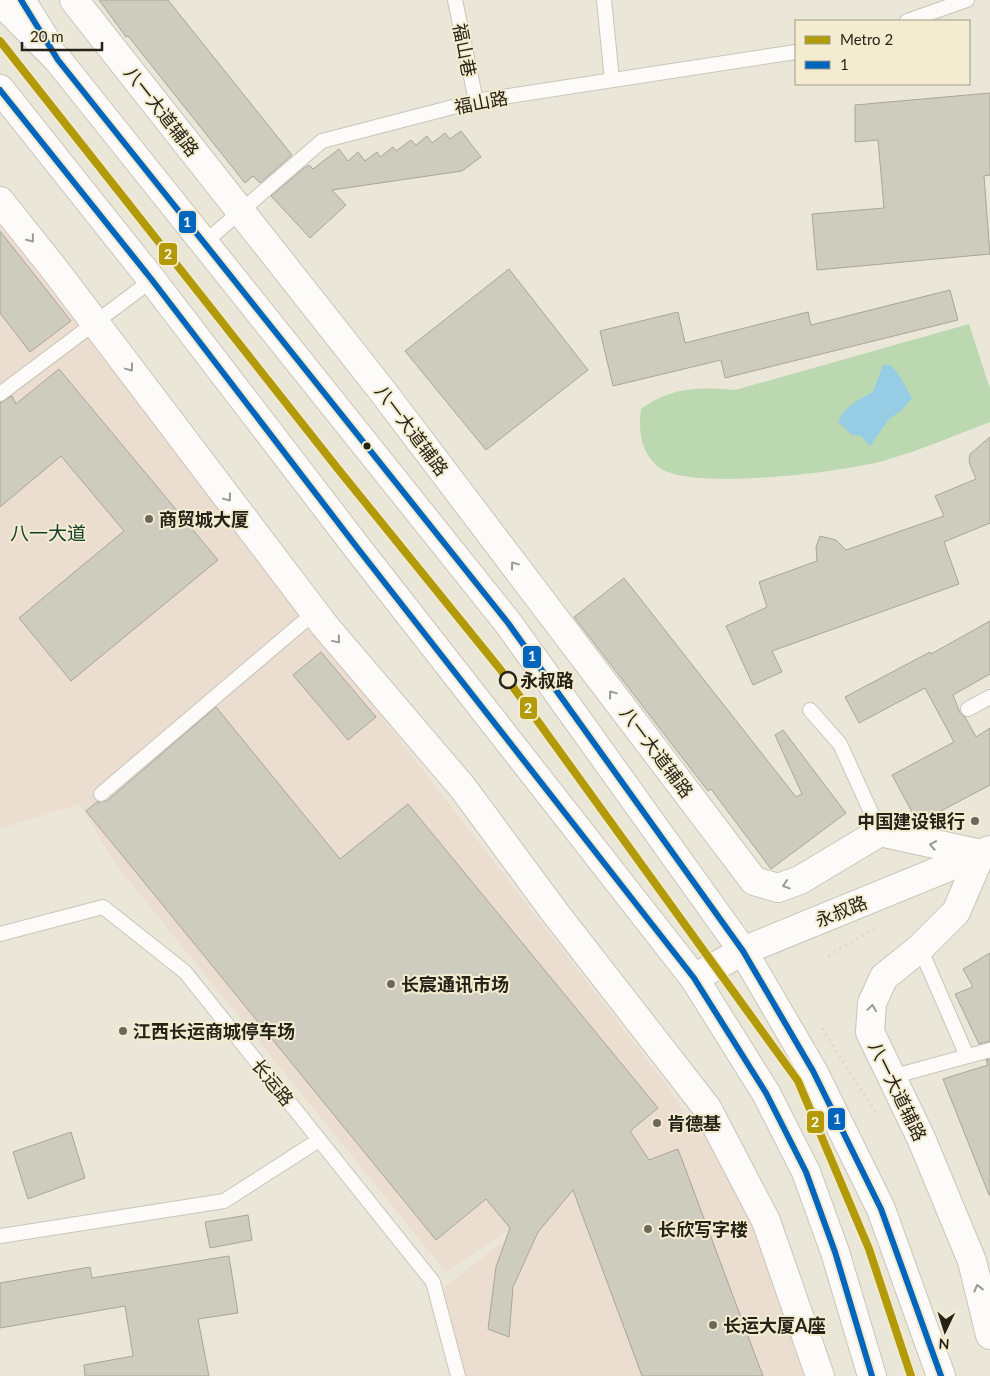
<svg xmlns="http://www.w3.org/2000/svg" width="990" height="1376" font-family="Lato,'Noto Sans SC',sans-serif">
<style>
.commercial{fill:#ecddd1}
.forest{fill:#bcd8b0}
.water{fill:#96cde5}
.building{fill:#cecbbf;stroke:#a8a599}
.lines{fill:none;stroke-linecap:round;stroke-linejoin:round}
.service-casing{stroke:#c8c5b9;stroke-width:16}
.tertiary-casing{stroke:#c8c5b9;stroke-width:30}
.primary-casing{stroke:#c8c5b9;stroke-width:30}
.trunk-casing{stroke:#c8c5b9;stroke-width:30}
.path{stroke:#dcdad6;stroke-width:3;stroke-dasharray:2.5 4;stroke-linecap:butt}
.service{stroke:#fcfbf9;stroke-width:14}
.tertiary{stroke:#fcfbf9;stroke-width:28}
.primary{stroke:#fcfbf9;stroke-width:28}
.trunk{stroke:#fcfbf9;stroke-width:28}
.bus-1-casing{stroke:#f3ecd0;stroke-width:10}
.bus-1{stroke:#0065bd;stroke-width:6}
.metro-1-casing{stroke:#f3ecd0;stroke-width:11}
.metro-1{stroke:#b39a09;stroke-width:8}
.oneway{stroke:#9b9994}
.bus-dot{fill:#252218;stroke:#f3ecd0;stroke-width:2}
.poi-dot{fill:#6a675b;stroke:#f3ecd0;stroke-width:2}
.stop-dot{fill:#f3ecd0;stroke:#252218;stroke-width:2.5}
.labels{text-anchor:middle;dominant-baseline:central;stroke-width:4;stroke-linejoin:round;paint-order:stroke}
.street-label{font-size:18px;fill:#252218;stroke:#f3ecd0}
.poi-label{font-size:18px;font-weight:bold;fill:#252218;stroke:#f3ecd0;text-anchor:start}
.stop-label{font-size:18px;font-weight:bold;fill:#252218;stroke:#f3ecd0;text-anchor:start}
.neighbourhood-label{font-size:19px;fill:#16412d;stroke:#f3ecd0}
.line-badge{stroke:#f3ecd0;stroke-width:2}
.badge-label{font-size:14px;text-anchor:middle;font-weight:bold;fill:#fff}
</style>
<rect width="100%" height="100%" fill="#ebe7d8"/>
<path class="commercial" d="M0,224L669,1088L688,1120L697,1115L754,1228L810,1376H465L441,1290L515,1232H506L446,1272L113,861L80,804L0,829Z"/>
<path class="forest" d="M969,324L990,389V422C956,435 921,450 886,460C847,472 692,491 660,468C641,454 638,431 641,409C672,387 698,387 735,390Z"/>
<path class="water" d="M883,365H890C900,373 905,387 912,398L902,410L889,419L870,446L861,436L852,435L838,422C845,406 858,400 873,392Z"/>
<g class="building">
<path d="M99,0H168L292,155L260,183L253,176L245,183L128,36L126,37Z"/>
<path d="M990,93V175L984,176L990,254L817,270L812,214L884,208L878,140L855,142V105Z"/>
<path d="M461,131L481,157L462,171L332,190L346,205L310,238L271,196L303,169L309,165L313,169L339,149L348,161L358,152L365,161L377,152L380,157L393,147L396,151L411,140L416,145L427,136L432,143L445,133L450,139Z"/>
<path d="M0,231L71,321L30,352L0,313Z"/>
<path d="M509,269L588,370L486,450L405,351Z"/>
<path d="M950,290L958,320L725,378L721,360L613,386L600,331L678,312L685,343L808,312L811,325Z"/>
<path d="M59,369L218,560L71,681L19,618L124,531L61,456L0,507V403L12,396L16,404Z"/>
<path d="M990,437V523L944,542L959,584L772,651L782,672L753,685L726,626L767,607L759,582L817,561L816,547L820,536L836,540L846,550L944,516L935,496L976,479L969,462L970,454Z"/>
<path d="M624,578L796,797L802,794L775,735L783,730L846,813L771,869L711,789L708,791L574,617Z"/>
<path d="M990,621V674L953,695L960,713L965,717L976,737L990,728V785L918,823L892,775L954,742L925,688L859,723L845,697L930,652L931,654Z"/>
<path d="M321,652L376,717L348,740L293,675Z"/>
<path d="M216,707L340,859L408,804L658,1108L630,1131L649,1160L678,1149L763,1376H642L573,1190L538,1232L513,1287L509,1337L488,1329L496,1267L510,1228L486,1199L436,1240L86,811L97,802L107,801Z"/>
<path d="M990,953V1041L979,1044L955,994L973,987L963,969Z"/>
<path d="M990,1059V1195H989L943,1079L988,1065L986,1060Z"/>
<path d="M71,1132L85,1178L28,1199L13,1152Z"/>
<path d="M248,1215L252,1240L210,1248L205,1222Z"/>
<path d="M229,1256L238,1313L198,1319L209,1376H85L84,1365L133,1356L125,1306L0,1328V1283L90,1267L92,1278Z"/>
</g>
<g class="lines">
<g class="service-casing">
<g id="service">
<path d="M455,0L476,101"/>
<path d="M604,0L612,80"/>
<path d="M907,21L967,0"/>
<path d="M204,243L322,141L476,101L796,52"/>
<path d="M0,394L152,280"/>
<path d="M968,709L990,697"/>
<path d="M810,710L840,744L880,832"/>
<path d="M101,794L315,612"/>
<path d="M0,934L103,907L185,972L433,1282L458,1376"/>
<path d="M920,948L967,1056"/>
<path d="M891,1077L990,1050"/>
<path d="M0,1236L224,1201L319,1140"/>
</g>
</g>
<g class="tertiary-casing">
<path id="tertiary" d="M694,978L743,951L990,850"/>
</g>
<g class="primary-casing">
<g id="primary">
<path d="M21,0L44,37"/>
<path d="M74,0L380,388L754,881L778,888L800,880L880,832L981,854L956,912L920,948L884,977L872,1003L870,1032L921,1138L972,1261L990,1335"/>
<path d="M0,201L55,270L325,626L463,788L556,914L707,1108L766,1221L820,1376"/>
</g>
</g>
<g class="trunk-casing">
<g id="trunk">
<path d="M0,1L58,60L508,623L743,951L813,1071L881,1209L941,1376"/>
<path d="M0,89L152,280L359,550L694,978L766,1093L806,1172L835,1252L872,1376"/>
</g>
</g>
<g class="path">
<path d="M828,956L874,929"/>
<path d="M822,1028L877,1115"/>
</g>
<use href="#service" class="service"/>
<use href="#tertiary" class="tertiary"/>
<use href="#primary" class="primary"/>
<use href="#trunk" class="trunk"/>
<g class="bus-1-casing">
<g id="bus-1">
<path d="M21,0L58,60L508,623L743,951L813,1071L881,1209L941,1376"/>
<path d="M0,90L152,280L359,550L694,978L766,1093L806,1172L835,1252L872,1376"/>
</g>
</g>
<use href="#bus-1" class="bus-1"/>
<g class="metro-1-casing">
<path id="metro-1" d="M0,41L338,469L500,669L798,1081L869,1249L911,1376"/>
</g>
<use href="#metro-1" class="metro-1"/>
</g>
<defs><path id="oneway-chevron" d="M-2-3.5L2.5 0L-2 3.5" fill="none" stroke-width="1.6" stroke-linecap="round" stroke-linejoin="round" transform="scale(1.25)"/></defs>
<g class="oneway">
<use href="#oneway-chevron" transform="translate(31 239) rotate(51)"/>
<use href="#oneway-chevron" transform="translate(130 368) rotate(53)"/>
<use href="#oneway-chevron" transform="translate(228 498) rotate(53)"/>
<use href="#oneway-chevron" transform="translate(514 565) rotate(-127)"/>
<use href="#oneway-chevron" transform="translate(337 640) rotate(50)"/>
<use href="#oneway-chevron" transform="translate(612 694) rotate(-127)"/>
<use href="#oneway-chevron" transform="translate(933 845) rotate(-169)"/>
<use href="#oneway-chevron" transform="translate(786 885) rotate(162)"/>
<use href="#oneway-chevron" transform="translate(872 1008) rotate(-82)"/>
<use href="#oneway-chevron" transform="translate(978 1288) rotate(-104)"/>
</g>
<circle class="bus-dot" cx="367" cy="446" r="4.5"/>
<g class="poi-dot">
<circle cx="149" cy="519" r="5"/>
<circle cx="975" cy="821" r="5"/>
<circle cx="391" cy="984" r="5"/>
<circle cx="123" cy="1031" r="5"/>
<circle cx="657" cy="1123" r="5"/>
<circle cx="648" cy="1229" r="5"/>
<circle cx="713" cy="1325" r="5"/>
</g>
<circle class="stop-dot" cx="508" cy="680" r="8"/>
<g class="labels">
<g class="street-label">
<text transform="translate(465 50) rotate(79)">福山巷</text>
<text transform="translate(481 102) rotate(-11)">福山路</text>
<text transform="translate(162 111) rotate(52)">八一大道辅路</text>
<text transform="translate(412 430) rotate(53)">八一大道辅路</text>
<text transform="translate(657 752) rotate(53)">八一大道辅路</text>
<text transform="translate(841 911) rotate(-22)">永叔路</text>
<text transform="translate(273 1082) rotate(51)">长运路</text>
<text transform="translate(898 1091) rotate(64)">八一大道辅路</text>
</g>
<g class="poi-label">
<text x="159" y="519">商贸城大厦</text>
<text x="965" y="821" text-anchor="end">中国建设银行</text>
<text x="401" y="984">长宸通讯市场</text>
<text x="133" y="1031">江西长运商城停车场</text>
<text x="667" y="1123">肯德基</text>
<text x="658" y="1229">长欣写字楼</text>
<text x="723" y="1325">长运大厦A座</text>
</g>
<g class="stop-label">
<text x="520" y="680">永叔路</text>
</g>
<g class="neighbourhood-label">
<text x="48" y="532">八一大道</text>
</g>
</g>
<g class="line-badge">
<rect x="178" y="210" width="19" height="24" rx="5" fill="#0065bd"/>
<rect x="158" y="242" width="20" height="24" rx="5" fill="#b39a09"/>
<rect x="522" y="645" width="20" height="24" rx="5" fill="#0065bd"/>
<rect x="519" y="696" width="19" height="24" rx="5" fill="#b39a09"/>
<rect x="827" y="1107" width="19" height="24" rx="5" fill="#0065bd"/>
<rect x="806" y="1110" width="19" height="24" rx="5" fill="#b39a09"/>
</g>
<g class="badge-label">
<text x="187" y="227">1</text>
<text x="168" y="259">2</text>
<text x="532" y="661">1</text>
<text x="528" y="713">2</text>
<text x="837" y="1124">1</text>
<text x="815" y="1127">2</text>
</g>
<rect x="795" y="20" width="175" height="65" fill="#f3ecd0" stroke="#a19b86"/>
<rect x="805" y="36" width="25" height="8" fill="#b39a09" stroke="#a19b86"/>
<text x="840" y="45" font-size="15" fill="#252218">Metro 2</text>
<rect x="805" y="61" width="25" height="8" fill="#0065bd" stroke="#a19b86"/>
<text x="840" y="70" font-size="15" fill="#252218">1</text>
<g transform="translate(945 1331) rotate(184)" stroke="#f3ecd0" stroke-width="4" paint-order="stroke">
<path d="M0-4L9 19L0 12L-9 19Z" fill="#252218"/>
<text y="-8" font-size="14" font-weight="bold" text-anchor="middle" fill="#252218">N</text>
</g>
<path d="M22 42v8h80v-8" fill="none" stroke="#252218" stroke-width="2.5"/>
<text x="30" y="42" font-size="15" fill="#252218" stroke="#f3ecd0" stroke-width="4" paint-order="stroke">20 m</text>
</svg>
